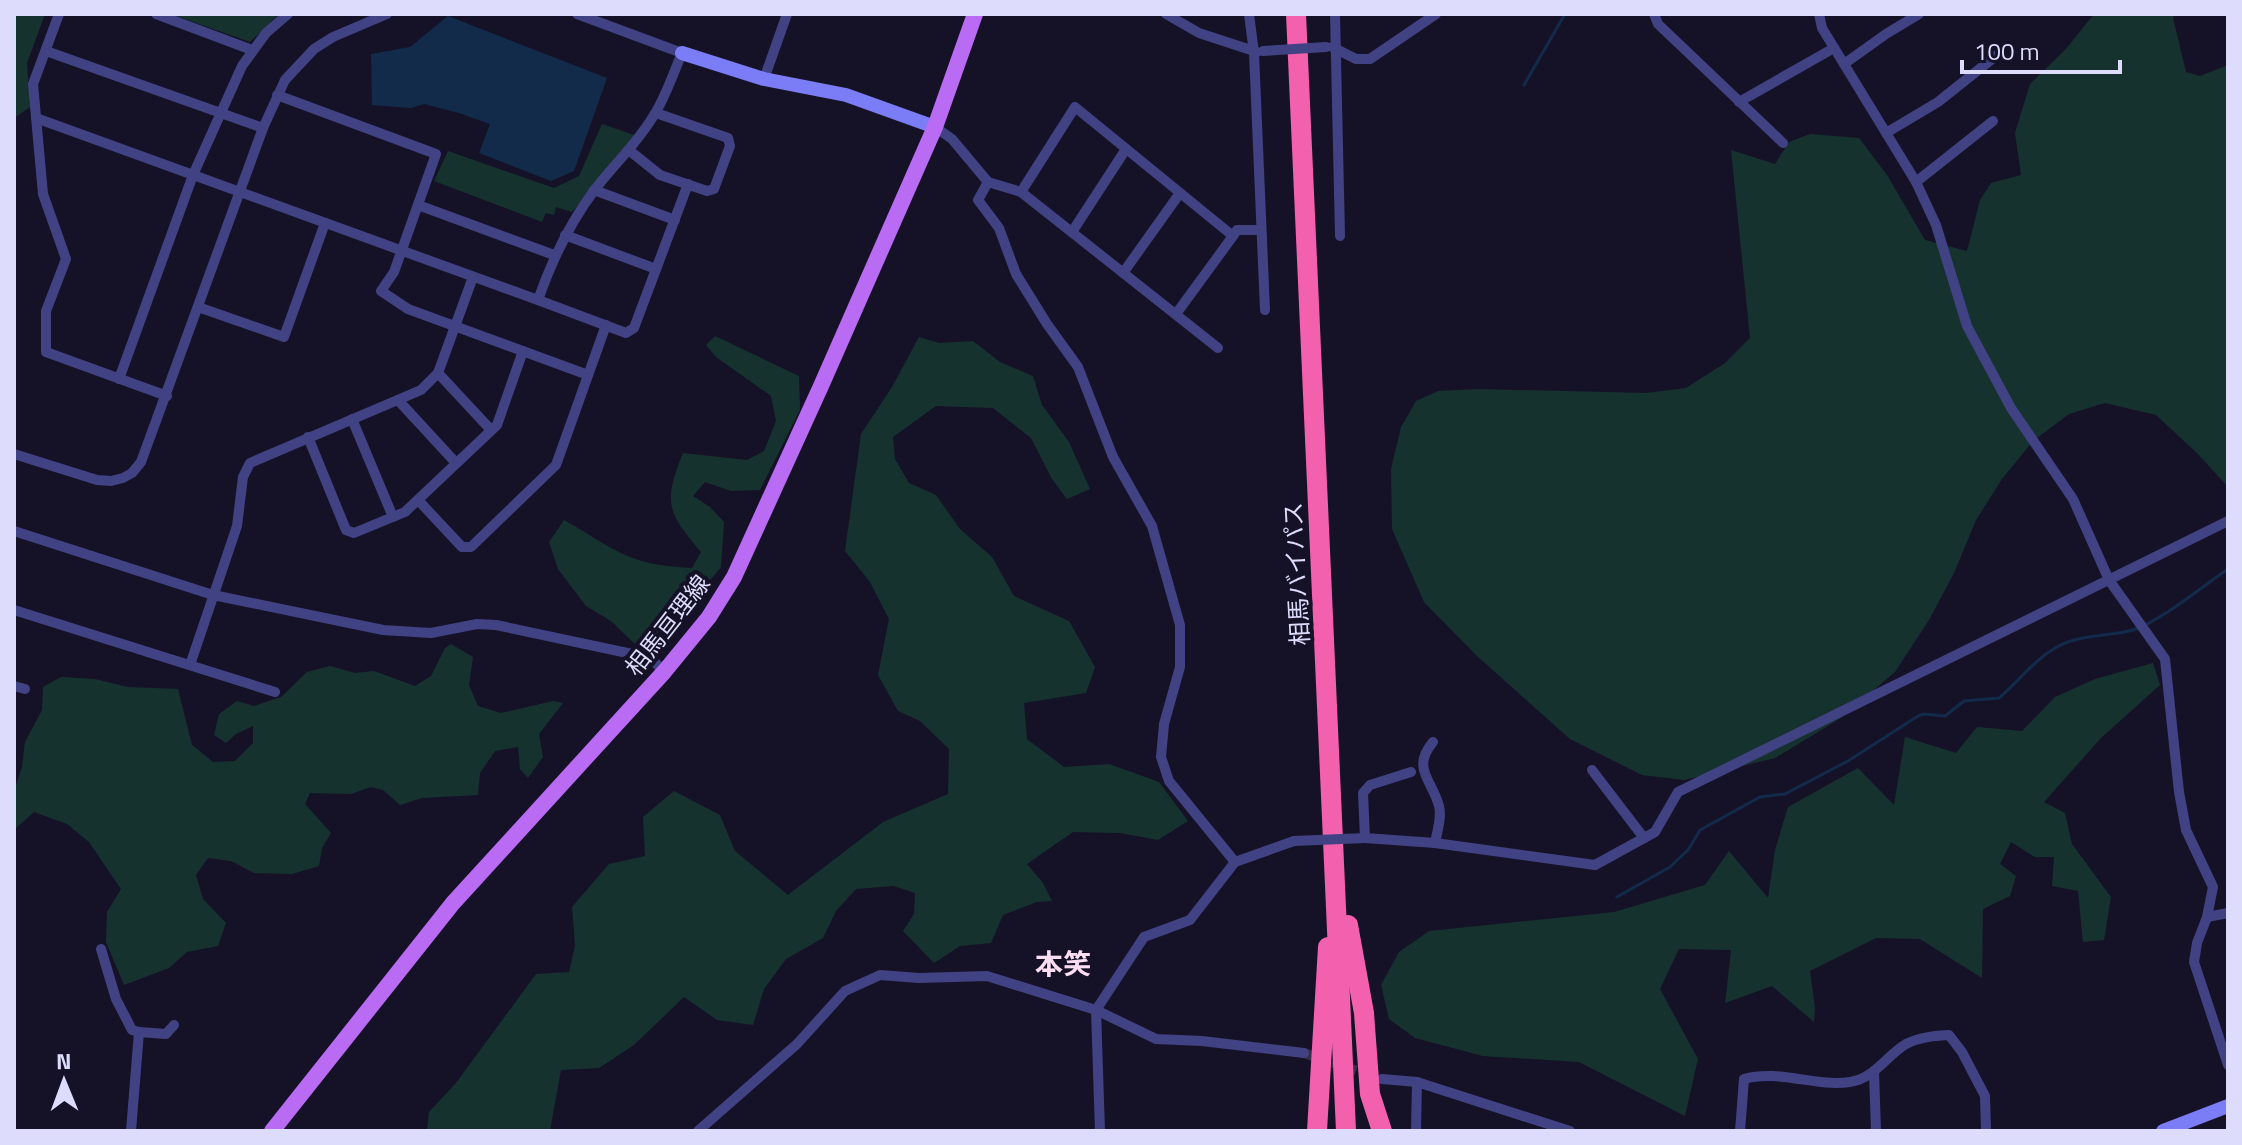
<svg xmlns="http://www.w3.org/2000/svg" width="2242" height="1145" font-family="'Titillium Web','Noto Sans JP',sans-serif">
<style>
.green{fill:#16322f}
.water{fill:#132b4b}
.lines{fill:none;stroke-linecap:round;stroke-linejoin:round}
.stream{stroke:#132b4b;stroke-width:3}
.street-tunnel{stroke:#333048;stroke-width:10;stroke-dasharray:10 5;stroke-linecap:butt}
.street{stroke:#414283;stroke-width:10}
.secondary{stroke:#7a7df5;stroke-width:14}
.primary{stroke:#ba6bf4;stroke-width:16}
.highway{stroke:#f360ad;stroke-width:20}
.street-bridge{stroke:#414283;stroke-width:10}
.labels{text-anchor:middle;dominant-baseline:central;stroke-width:8;stroke-linejoin:round;paint-order:stroke}
.street-label{font-size:24px;fill:#dedcfc;stroke:#151228}
.quarter-label{font-size:28px;font-weight:bold;fill:#fcdef3;stroke:#151228}
</style>
<rect width="100%" height="100%" fill="#151228"/>
<g class="green">
<path d="M14,14H45L27,63L30,107L14,118Z"/>
<path d="M171,14H279L250,42Z"/>
<path d="M2094,14H2175L2173,18L2186,72L2200,76L2228,65V487L2198,454L2156,415L2105,403L2069,414L2033,441L2002,479L1976,520L1954,573L1929,620L1895,672L1841,718L1775,758L1684,780L1642,775L1570,739L1477,656L1424,602L1392,529L1391,469L1401,427L1416,401L1438,391L1478,389L1646,393L1686,388L1725,363L1750,338L1731,150L1775,164L1789,142L1810,134L1859,138L1887,175L1925,240L1967,251L1980,200L1991,183L2021,175L2015,133L2030,84L2066,49Z"/>
<path d="M602,124L634,135L572,212L556,207L554,215L546,213L542,222L434,181L448,151L554,188L579,176Z"/>
<path d="M715,336L799,376L800,410L760,490L731,491L705,482L693,496L710,507L724,522L721,567L696,598L665,606L656,620L660,646L642,651L611,621L586,606L558,569L549,542L564,520C581,529 596,540 613,549C637,563 666,567 692,568L701,552C667,512 663,503 683,453L747,460L764,451L776,421L771,396L716,357L706,345Z"/>
<path d="M919,337L939,343L973,341L1000,362L1033,376L1042,405L1069,442L1090,489L1067,499L1052,479L1031,438L993,408L936,406L893,437L895,459L909,483L936,495L960,529L992,557L1014,596L1069,621L1095,667L1086,693L1024,703L1027,739L1064,767L1109,764L1159,782L1188,821L1158,840L1120,833L1073,832L1027,864L1043,883L1052,901L1037,902L1003,915L991,943L960,946L934,963L903,931L914,914L915,893L894,886L856,889L836,911L823,938L786,959L764,989L753,1025L717,1020L684,997L634,1045L599,1068L561,1070L550,1131H427L429,1112L456,1083L536,974L569,972L575,946L572,907L609,864L645,856L643,817L674,791L720,815L735,851L788,895L883,822L948,794L949,749L920,721L898,711L878,675L889,619L870,582L845,551L861,434L892,387Z"/>
<path d="M451,644L473,657L469,685L478,706L501,713L553,701L563,703L539,734L543,757L528,778L520,769L518,747L495,751L480,773L478,795L422,798L400,805L383,790L371,787L351,794L310,793L305,804L331,833L322,848L319,866L292,874L254,873L231,861L208,858L196,875L203,899L226,923L218,946L187,952L169,968L124,985L106,942L107,912L121,889L89,842L67,824L34,812L14,830V791L22,767L25,742L42,710L43,687L61,677L95,679L128,687L178,689L192,745L213,762L235,761L253,743V726L236,734L226,743L214,735L219,714L237,701L254,706L281,697L307,672L330,666L355,673L374,671L415,686L431,676L445,648Z"/>
<path d="M2153,663L2160,685L2101,738L2044,802L2065,813L2072,844L2111,897L2104,940L2083,942L2078,891L2052,886L2054,857H2035L2011,842L2000,864L2016,876L2010,896L1983,909L1982,978L1920,939L1876,938L1810,971L1815,1008L1814,1022L1772,986L1725,1003L1731,950L1679,949L1660,989L1698,1059L1685,1116L1579,1062L1483,1056L1415,1038L1389,1019L1381,985L1399,952L1429,931L1614,912L1705,885L1729,851L1768,898L1775,850L1788,807L1858,768L1894,805L1905,737L1956,753L1977,727L2022,731L2055,697L2095,679Z"/>
</g>
<path class="water" d="M448,16L607,78L574,171L551,181L479,153L490,124L459,113L424,104L411,108L372,105L371,54L410,47Z"/>
<g class="lines">
<g class="stream">
<path d="M1524,85L1565,14"/>
<path d="M1617,897L1670,867L1688,850L1700,830L1760,797L1785,794L1848,761L1918,716L1924,714L1945,716L1964,701L1999,698C2018,682 2033,661 2055,648C2078,634 2108,637 2133,630C2161,621 2203,586 2228,569"/>
</g>
<path class="street-tunnel" d="M1304,1053L1369,1075"/>
<g class="street">
<path d="M59,14L33,84L43,194L66,259L46,311V352L167,396"/>
<path d="M156,14L252,50"/>
<path d="M1166,14L1199,33L1257,52"/>
<path d="M1249,14L1254,53L1265,310"/>
<path d="M1335,14L1340,236"/>
<path d="M1654,14L1658,24L1783,143"/>
<path d="M1819,14L1822,28L1916,182L1936,225L1967,326L2011,408L2073,499L2109,580L2165,659L2179,792L2186,830L2213,887L2207,917L2197,943L2194,962L2228,1065"/>
<path d="M1332,47L1356,59H1370L1436,14"/>
<path d="M46,51L263,128"/>
<path d="M1844,64L1886,34L1919,14"/>
<path d="M764,79L787,14"/>
<path d="M277,95L436,154L394,272L381,291L408,309L588,375"/>
<path d="M1739,102L1834,48"/>
<path d="M36,118L538,300C552,260 568,226 593,192C613,165 637,144 654,115C666,96 673,74 682,53L577,14"/>
<path d="M935,127L952,139L988,182L978,200L999,228L1016,274L1047,324L1078,367L1113,457L1152,526L1180,625V667L1164,724L1161,757L1169,781L1235,862"/>
<path d="M1886,133L1938,102L1997,55"/>
<path d="M630,151L660,175L707,191L714,189L730,146L728,138L656,113"/>
<path d="M988,182L1021,192L1218,348"/>
<path d="M1916,182L1993,121"/>
<path d="M594,190L675,220"/>
<path d="M1021,192L1075,107L1233,236L1176,314"/>
<path d="M418,205L554,255"/>
<path d="M1072,232L1126,149"/>
<path d="M565,235L656,269"/>
<path d="M1233,236L1237,230H1261"/>
<path d="M1123,273L1180,193"/>
<path d="M538,300L626,333L634,328L688,184"/>
<path d="M198,307L284,337L325,223"/>
<path d="M438,373L491,430"/>
<path d="M119,379L193,175L242,66L266,33L288,14"/>
<path d="M398,400L456,463"/>
<path d="M352,419L393,517"/>
<path d="M308,437L346,530L354,533L405,512L497,425L523,351"/>
<path d="M14,454L97,480L111,481L123,478L132,473L141,462L263,128L285,80L314,49L333,37L387,14"/>
<path d="M418,500L462,547H471L556,465L606,325"/>
<path d="M14,531L213,595L383,630L431,633L477,624L496,625L651,658L664,672"/>
<path d="M14,610L275,692"/>
<path d="M190,665L237,526L243,477L250,463L421,390L438,373L473,277"/>
<path d="M14,686L25,689"/>
<path d="M1433,742C1411,768 1432,780 1439,806C1442,817 1437,832 1435,843"/>
<path d="M1592,770L1644,838"/>
<path d="M1411,772L1370,785L1363,793L1365,838L1435,843L1595,865L1655,832L1678,792L2228,521"/>
<path d="M2207,917L2228,913"/>
<path d="M101,949L116,999L132,1030L139,1032"/>
<path d="M1874,1071L1876,1131"/>
<path d="M1382,1079L1417,1082L1570,1131"/>
<path d="M131,1131L139,1032L166,1034L174,1025"/>
<path d="M698,1131L797,1044L845,991L880,975L919,978L987,976L1096,1010L1156,1039L1202,1041L1304,1053"/>
<path d="M1100,1131L1096,1010L1144,937L1190,920L1235,862L1294,841"/>
<path d="M1416,1131L1417,1082"/>
<path d="M1740,1131L1744,1079C1779,1069 1814,1087 1850,1082C1874,1079 1886,1056 1906,1044C1919,1037 1935,1036 1949,1035L1962,1052L1985,1096L1986,1131"/>
</g>
<g class="secondary">
<path d="M682,53L764,79L846,95L935,127"/>
<path d="M2163,1131L2228,1106"/>
</g>
<path class="primary" d="M272,1131L453,903L664,672L709,617L734,577L821,386L935,127L975,14"/>
<g class="highway">
<path d="M1296,14L1346,1131"/>
<path d="M1348,925L1364,1013L1370,1094L1382,1131"/>
<path d="M1317,1131L1328,947"/>
</g>
<g class="street-bridge">
<path d="M1263,51L1326,47"/>
<path d="M1294,841L1365,838"/>
</g>
</g>
<g class="labels">
<g class="street-label">
<text transform="translate(1296 574) rotate(-93)">相馬バイパス</text>
<text transform="translate(667 625) rotate(-52)">相馬亘理線</text>
</g>
<g class="quarter-label">
<text x="1063" y="963">本笑</text>
</g>
</g>
<rect width="2242" height="1145" fill="none" stroke="#dedcfc" stroke-width="32"/>
<g transform="translate(64 1081) rotate(359)" stroke="#151228" stroke-width="6" paint-order="stroke">
<path d="M0-6L14 30L0 20L-14 30Z" fill="#dedcfc"/>
<text y="-12" font-size="22" font-weight="bold" text-anchor="middle" fill="#dedcfc">N</text>
</g>
<path d="M1962 60v12h158v-12" fill="none" stroke="#dedcfc" stroke-width="4"/>
<text x="1974" y="60" font-size="24" fill="#dedcfc" stroke="#151228" stroke-width="6" paint-order="stroke">100 m</text>
</svg>
